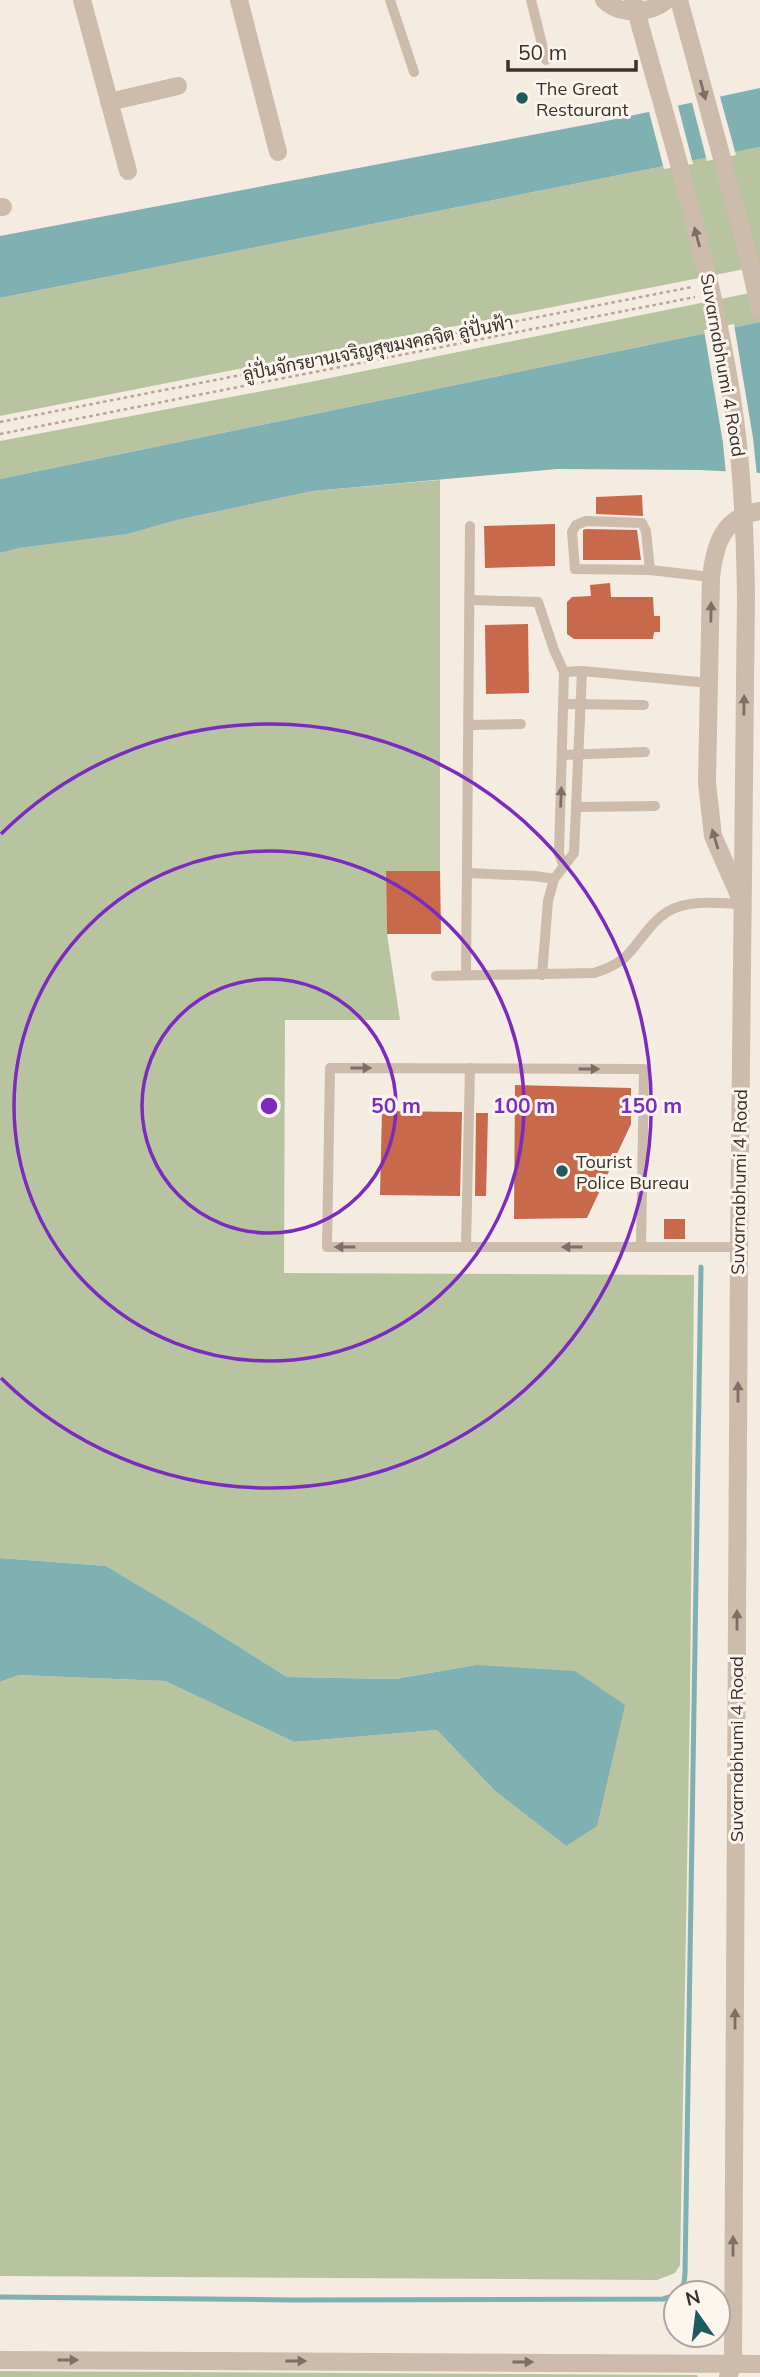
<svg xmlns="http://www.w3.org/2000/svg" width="760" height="2377" font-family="Mulish,Sarabun,sans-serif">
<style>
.green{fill:#b8c4a0}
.water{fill:#7fb0b2}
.pier{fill:#f4ebe1}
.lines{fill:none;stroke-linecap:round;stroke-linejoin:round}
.stream{stroke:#7fb0b2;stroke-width:5}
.building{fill:#c8694b}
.path{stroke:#b9a596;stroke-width:2.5;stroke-dasharray:3.5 3.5;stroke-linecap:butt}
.service{stroke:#cdbbac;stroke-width:10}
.minor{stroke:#cdbbac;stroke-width:18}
.tertiary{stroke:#cdbbac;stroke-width:18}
.oneway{fill:#7d6f65}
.ring{fill:none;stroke:#7b2cbf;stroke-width:3.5}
.poi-dot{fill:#1f5a5e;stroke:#fbf5ee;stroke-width:2.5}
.labels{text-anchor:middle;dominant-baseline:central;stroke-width:6;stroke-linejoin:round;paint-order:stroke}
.poi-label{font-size:18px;fill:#3b302b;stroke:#fbf5ee;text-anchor:start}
.street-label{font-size:18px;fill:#3b302b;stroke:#fbf5ee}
.centre{fill:#7b2cbf;stroke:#fbf5ee;stroke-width:3.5}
.ring-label{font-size:21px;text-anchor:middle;font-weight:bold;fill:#7b2cbf;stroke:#fbf5ee;stroke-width:6;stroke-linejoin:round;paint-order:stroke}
</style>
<rect width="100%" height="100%" fill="#f4ebe1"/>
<g class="green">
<path d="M760,147V266L0,416V298Z"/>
<path d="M760,291V322L0,479V441L305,383Z"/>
<path d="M440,480V871L386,872L387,934L400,1020H285L284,1273L694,1275L690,1701L680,2265L675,2273L657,2280L0,2276V1682L19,1675L165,1681L294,1742L437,1730L494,1790L566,1846L476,1665L395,1679L287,1677L190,1616L106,1566L0,1558V553L18,548L128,534L177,520L313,491Z"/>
<path d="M0,2371L697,2375L698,2377H0Z"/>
</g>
<g class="water">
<path d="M760,88V147L0,298V236L611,120Z"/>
<path d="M760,322V473L700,470L557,469L313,491L177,520L128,534L19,548L0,553V479Z"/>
<path d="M0,1558L106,1566L190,1616L287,1677L395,1679L476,1665L575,1671L625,1705L597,1826L566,1846L494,1790L437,1730L294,1742L165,1681L19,1675L0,1682Z"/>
</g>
<g class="pier">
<path d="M719,93L736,155L707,161L691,99Z"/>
<path d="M677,102L693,164L664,169L648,108Z"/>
<path d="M734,324L753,438L757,476L726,475L723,443L704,330Z"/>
</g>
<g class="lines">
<g class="stream">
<path d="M678,2293L684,2283L685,2274L701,1267"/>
<path d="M0,2297L294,2300L663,2299L676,2295"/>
</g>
</g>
<g class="building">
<path d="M642,495L643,516L596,514V497Z"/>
<path d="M555,524V566L485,568L484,526Z"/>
<path d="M586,529L637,530L641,560H583V530Z"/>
<path d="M610,583L611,597H653L654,616H660V632H654L653,639H574L567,634V602L572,597L591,596L590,585Z"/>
<path d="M528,624L529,693L486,694L485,625Z"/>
<path d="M386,871H440L441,934H387Z"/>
<path d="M515,1085L631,1088V1124L587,1218L514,1219Z"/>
<path d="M382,1111L462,1112L460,1196L380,1195Z"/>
<path d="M476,1113H488L486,1196H475Z"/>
<rect x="664" y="1219" width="21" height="20"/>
</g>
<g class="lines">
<g class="path">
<path d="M0,422L692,287"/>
<path d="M0,434L695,297"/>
</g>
<g class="service">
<path d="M390,0L414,72"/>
<path d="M531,0L546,60"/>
<path d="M586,521L642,523L646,531L650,570L575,569L572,532L576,525Z"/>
<path d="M650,570L711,577"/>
<path d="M471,600L538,602L554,650L564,672"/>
<path d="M564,704L644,705"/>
<path d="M469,725L521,724"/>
<path d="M562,755L645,752"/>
<path d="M577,807L655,806"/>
<path d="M563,864L559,854L564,672L582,671L709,683"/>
<path d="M468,873L535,876L554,879"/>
<path d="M466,975L470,526"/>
<path d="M542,975L548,901L554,879L574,853L582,671"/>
<path d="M436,976L594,973C604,970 614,966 623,959C639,945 649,923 667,912C688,899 719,903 742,904"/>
<path d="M466,1247L470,1068"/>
<path d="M641,1247L644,1069L330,1068L327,1247H739"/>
</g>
<g class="minor">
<path d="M82,0L128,171"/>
<path d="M239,0L278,152"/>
<path d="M633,0C671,138 715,276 735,419C743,477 745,535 746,594L739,1247L733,2364L728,2377"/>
<path d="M679,0L746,247L760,310"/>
<path d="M109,102L178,86"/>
<path d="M0,207H3"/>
<path d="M739,895L713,836L707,783L711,577C715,545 722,517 760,511"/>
<path d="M0,2360L760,2364"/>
</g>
<path class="tertiary" d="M604,0C620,16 650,14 667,0"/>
</g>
<defs><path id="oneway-solid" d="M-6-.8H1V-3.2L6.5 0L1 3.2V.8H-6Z" transform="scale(1.75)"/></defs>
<g class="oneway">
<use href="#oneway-solid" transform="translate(703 90) rotate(75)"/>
<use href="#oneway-solid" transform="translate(697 237) rotate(-105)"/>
<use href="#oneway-solid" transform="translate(711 612) rotate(-89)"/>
<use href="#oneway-solid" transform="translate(744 705) rotate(-89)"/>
<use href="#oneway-solid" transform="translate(561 797) rotate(-88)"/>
<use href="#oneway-solid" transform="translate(715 839) rotate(-107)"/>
<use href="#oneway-solid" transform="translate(361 1068)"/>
<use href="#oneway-solid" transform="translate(589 1069)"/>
<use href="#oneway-solid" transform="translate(345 1247) rotate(-180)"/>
<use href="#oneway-solid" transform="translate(572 1247) rotate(180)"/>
<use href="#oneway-solid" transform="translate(738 1392) rotate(-90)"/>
<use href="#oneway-solid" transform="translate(737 1620) rotate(-90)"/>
<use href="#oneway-solid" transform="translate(735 2019) rotate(-90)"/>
<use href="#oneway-solid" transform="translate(733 2246) rotate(-90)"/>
<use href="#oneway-solid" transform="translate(68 2360)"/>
<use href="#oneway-solid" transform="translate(296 2361)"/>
<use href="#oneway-solid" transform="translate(523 2362)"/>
</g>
<g class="ring">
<circle cx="269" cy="1106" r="127"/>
<circle cx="269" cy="1106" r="255"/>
<path d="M1 834A382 382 0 1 1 1 1378"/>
</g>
<g class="poi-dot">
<circle cx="522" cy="98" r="7"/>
<circle cx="562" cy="1171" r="7"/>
</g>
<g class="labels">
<g class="poi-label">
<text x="536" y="88">The Great<tspan x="536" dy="21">Restaurant</tspan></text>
<text x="576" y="1161">Tourist<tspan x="576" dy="21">Police Bureau</tspan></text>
</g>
<g class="street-label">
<text transform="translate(378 348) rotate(-11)">ลู่ปั่นจักรยานเจริญสุขมงคลจิต ลู่ปั่นฟ้า</text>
<text transform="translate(723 365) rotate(80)">Suvarnabhumi 4 Road</text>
<text transform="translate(739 1182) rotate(-89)">Suvarnabhumi 4 Road</text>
<text transform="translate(736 1749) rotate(-90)">Suvarnabhumi 4 Road</text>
</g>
</g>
<circle cx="269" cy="1106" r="10" class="centre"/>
<g class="ring-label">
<text x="396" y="1113">50 m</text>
<text x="524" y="1113">100 m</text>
<text x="651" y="1113">150 m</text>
</g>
<g transform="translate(697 2314) rotate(346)"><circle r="33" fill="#fbf5ee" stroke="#aea6a0" stroke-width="2"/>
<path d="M0-5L12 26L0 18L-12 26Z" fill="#1f5a5e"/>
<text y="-10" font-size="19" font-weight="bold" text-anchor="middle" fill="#3b302b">N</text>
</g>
<path d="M508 60v10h128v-10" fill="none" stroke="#3b302b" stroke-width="3.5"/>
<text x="518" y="60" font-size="21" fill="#3b302b" stroke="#fbf5ee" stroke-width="5" paint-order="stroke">50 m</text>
</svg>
